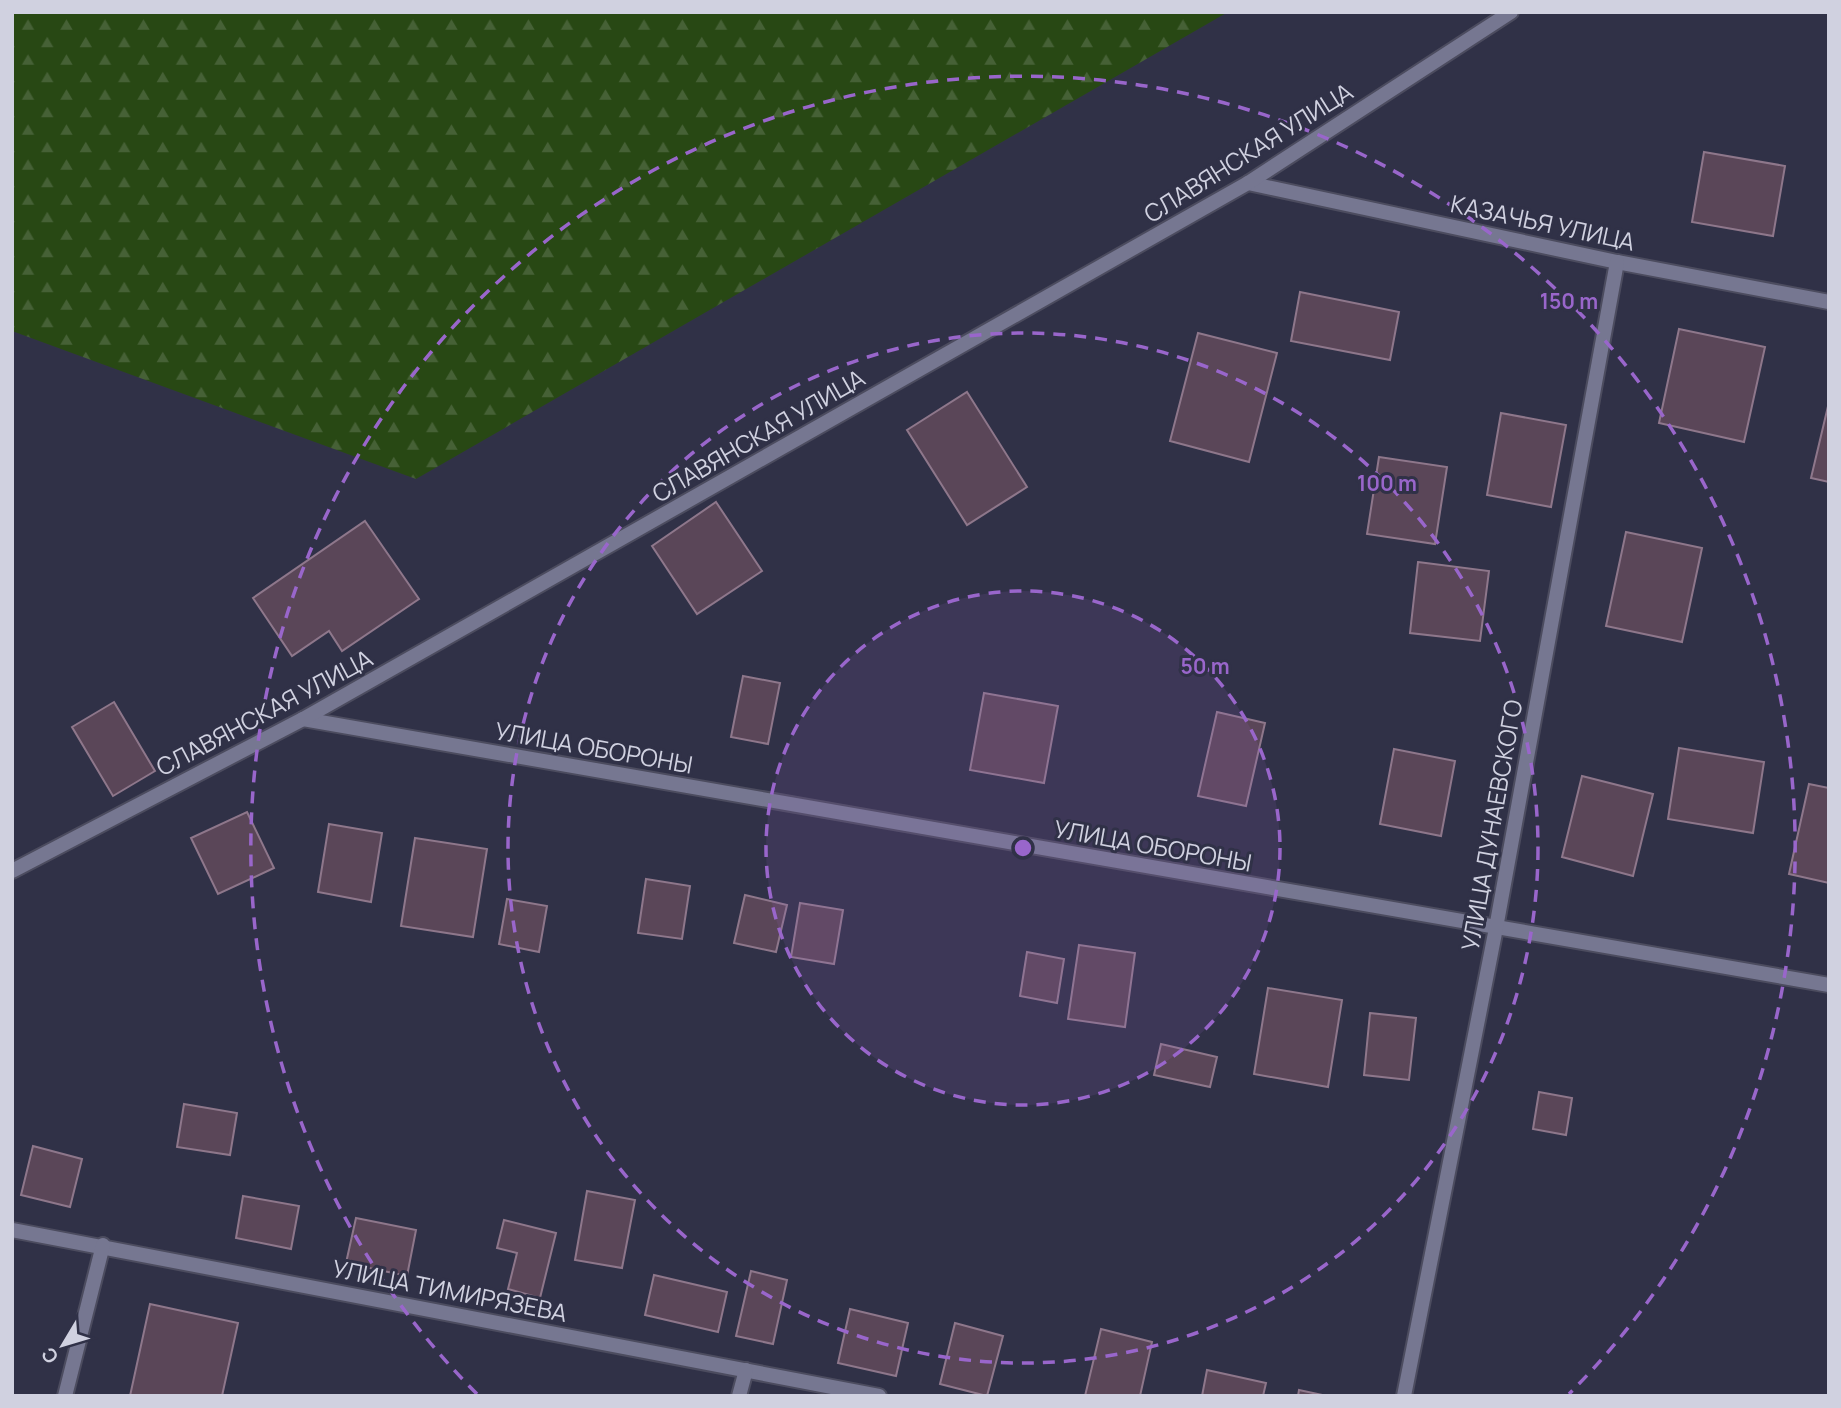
<svg xmlns="http://www.w3.org/2000/svg" width="1841" height="1408" font-family="Manrope,sans-serif">
<style>
.forest{fill:url(#forest-firs)}
.building{fill:#5a4658;stroke:#8e778b;stroke-width:2}
.lines{fill:none;stroke-linecap:round;stroke-linejoin:round}
.street-casing{stroke:#4c4c5f;stroke-width:18}
.street{stroke:#767791;stroke-width:14}
.ring{fill:none;stroke:#9966cb;stroke-width:3.5;stroke-dasharray:12 9}
.labels{text-anchor:middle;dominant-baseline:central;stroke-width:6;stroke-linejoin:round;paint-order:stroke}
.street-label{font-size:24px;fill:#d0d1e0;stroke:#303147}
.centre{fill:#9966cb;stroke:#303147;stroke-width:3.5}
.ring-label{font-size:21px;text-anchor:middle;font-weight:bold;fill:#9966cb;stroke:#303147;stroke-width:6;stroke-linejoin:round;paint-order:stroke}
</style>
<defs>
<pattern id="forest-firs" width="22" height="20" patternUnits="userSpaceOnUse" patternTransform="scale(1.75)"><rect width="22" height="20" fill="#284814"/><path d="M5 1l3.5 6h-7zM16 11l3.5 6h-7z" fill="#466136"/></pattern>
</defs>
<rect width="100%" height="100%" fill="#303147"/>
<path class="forest" d="M12,12H1228L416,479L12,331Z"/>
<g class="building">
<path d="M1704,152L1785,166L1773,236L1692,222Z"/>
<path d="M1300,292L1399,312L1390,360L1291,341Z"/>
<path d="M1679,329L1765,347L1744,442L1659,423Z"/>
<path d="M1198,333L1277,353L1249,462L1170,441Z"/>
<path d="M967,392L1027,487L967,525L907,430Z"/>
<path d="M1829,402V482L1811,478Z"/>
<path d="M1501,413L1566,425L1551,507L1487,495Z"/>
<path d="M1379,457L1447,467L1435,544L1367,534Z"/>
<path d="M716,502L762,571L697,614L652,546Z"/>
<path d="M365,521L419,599L342,651L329,631L292,656L253,598Z"/>
<path d="M1626,532L1702,548L1682,642L1606,626Z"/>
<path d="M1418,562L1489,571L1480,641L1410,633Z"/>
<path d="M743,676L780,683L768,744L731,737Z"/>
<path d="M984,693L1058,706L1044,783L970,770Z"/>
<path d="M114,702L155,771L113,796L72,727Z"/>
<path d="M1217,712L1265,723L1246,806L1198,796Z"/>
<path d="M1679,748L1764,762L1753,833L1668,819Z"/>
<path d="M1394,749L1455,761L1441,836L1380,824Z"/>
<path d="M1582,776L1653,794L1633,876L1562,857Z"/>
<path d="M1809,784L1829,788V883L1789,874Z"/>
<path d="M247,812L274,868L218,894L191,838Z"/>
<path d="M329,824L382,833L371,902L318,892Z"/>
<path d="M415,838L487,849L473,937L401,926Z"/>
<path d="M646,879L690,886L682,939L638,933Z"/>
<path d="M745,895L787,905L776,952L734,943Z"/>
<path d="M507,899L547,906L539,952L499,944Z"/>
<path d="M800,903L843,910L834,964L791,957Z"/>
<path d="M1079,945L1135,953L1125,1027L1068,1019Z"/>
<path d="M1027,952L1064,959L1057,1003L1020,996Z"/>
<path d="M1268,988L1342,1000L1328,1087L1254,1074Z"/>
<path d="M1370,1013L1416,1018L1409,1080L1364,1075Z"/>
<path d="M1161,1044L1217,1057L1210,1087L1154,1075Z"/>
<path d="M1539,1092L1572,1098L1566,1135L1533,1129Z"/>
<path d="M184,1104L237,1113L230,1155L177,1147Z"/>
<path d="M33,1146L82,1159L70,1207L21,1195Z"/>
<path d="M587,1191L635,1200L622,1268L575,1260Z"/>
<path d="M243,1196L299,1206L291,1249L236,1238Z"/>
<path d="M356,1218L416,1230L407,1276L346,1263Z"/>
<path d="M504,1220L556,1233L540,1298L508,1289L517,1253L497,1248Z"/>
<path d="M751,1271L787,1280L773,1344L736,1336Z"/>
<path d="M654,1275L727,1292L718,1332L645,1315Z"/>
<path d="M150,1304L238,1323L222,1396H130Z"/>
<path d="M850,1309L908,1323L896,1376L838,1363Z"/>
<path d="M955,1323L1003,1336L987,1396L940,1384Z"/>
<path d="M1101,1329L1152,1342L1140,1396H1085Z"/>
<path d="M1207,1370L1266,1383L1263,1396H1202Z"/>
<path d="M1299,1390L1327,1396H1298Z"/>
</g>
<g class="lines">
<g class="street-casing">
<g id="street">
<path d="M1248,183L1617,262L1829,302"/>
<path d="M303,719L1829,985"/>
<path d="M12,871L303,719L1248,183L1511,12"/>
<path d="M12,1230L879,1396"/>
<path d="M65,1396L103,1245"/>
<path d="M739,1396L746,1370"/>
<path d="M1404,1396L1496,928L1617,262"/>
</g>
</g>
<use href="#street" class="street"/>
</g>
<circle cx="1023" cy="848" r="257" fill="#9966cb" fill-opacity=".12"/>
<g class="ring">
<circle cx="1023" cy="848" r="257"/>
<circle cx="1023" cy="848" r="515"/>
<path d="M477 1394A772 772 0 1 1 1569 1394"/>
</g>
<g class="labels">
<g class="street-label">
<text transform="translate(1248 152) rotate(-32)">СЛАВЯНСКАЯ УЛИЦА</text>
<text transform="translate(1543 222) rotate(12)">КАЗАЧЬЯ УЛИЦА</text>
<text transform="translate(758 435) rotate(-30)">СЛАВЯНСКАЯ УЛИЦА</text>
<text transform="translate(264 712) rotate(-28)">СЛАВЯНСКАЯ УЛИЦА</text>
<text transform="translate(594 747) rotate(10)">УЛИЦА ОБОРОНЫ</text>
<text transform="translate(1491 825) rotate(-80)">УЛИЦА ДУНАЕВСКОГО</text>
<text transform="translate(1153 845) rotate(10)">УЛИЦА ОБОРОНЫ</text>
<text transform="translate(450 1290) rotate(11)">УЛИЦА ТИМИРЯЗЕВА</text>
</g>
</g>
<circle cx="1023" cy="848" r="10" class="centre"/>
<g class="ring-label">
<text x="1569" y="309">150 m</text>
<text x="1387" y="491">100 m</text>
<text x="1205" y="674">50 m</text>
</g>
<rect width="1841" height="1408" fill="none" stroke="#d0d1e0" stroke-width="28"/>
<g transform="translate(63 1345) rotate(232)" stroke="#303147" stroke-width="5" paint-order="stroke">
<path d="M0-5L12 26L0 18L-12 26Z" fill="#d0d1e0"/>
<text y="-10" font-size="19" font-weight="bold" text-anchor="middle" fill="#d0d1e0">С</text>
</g>
</svg>
